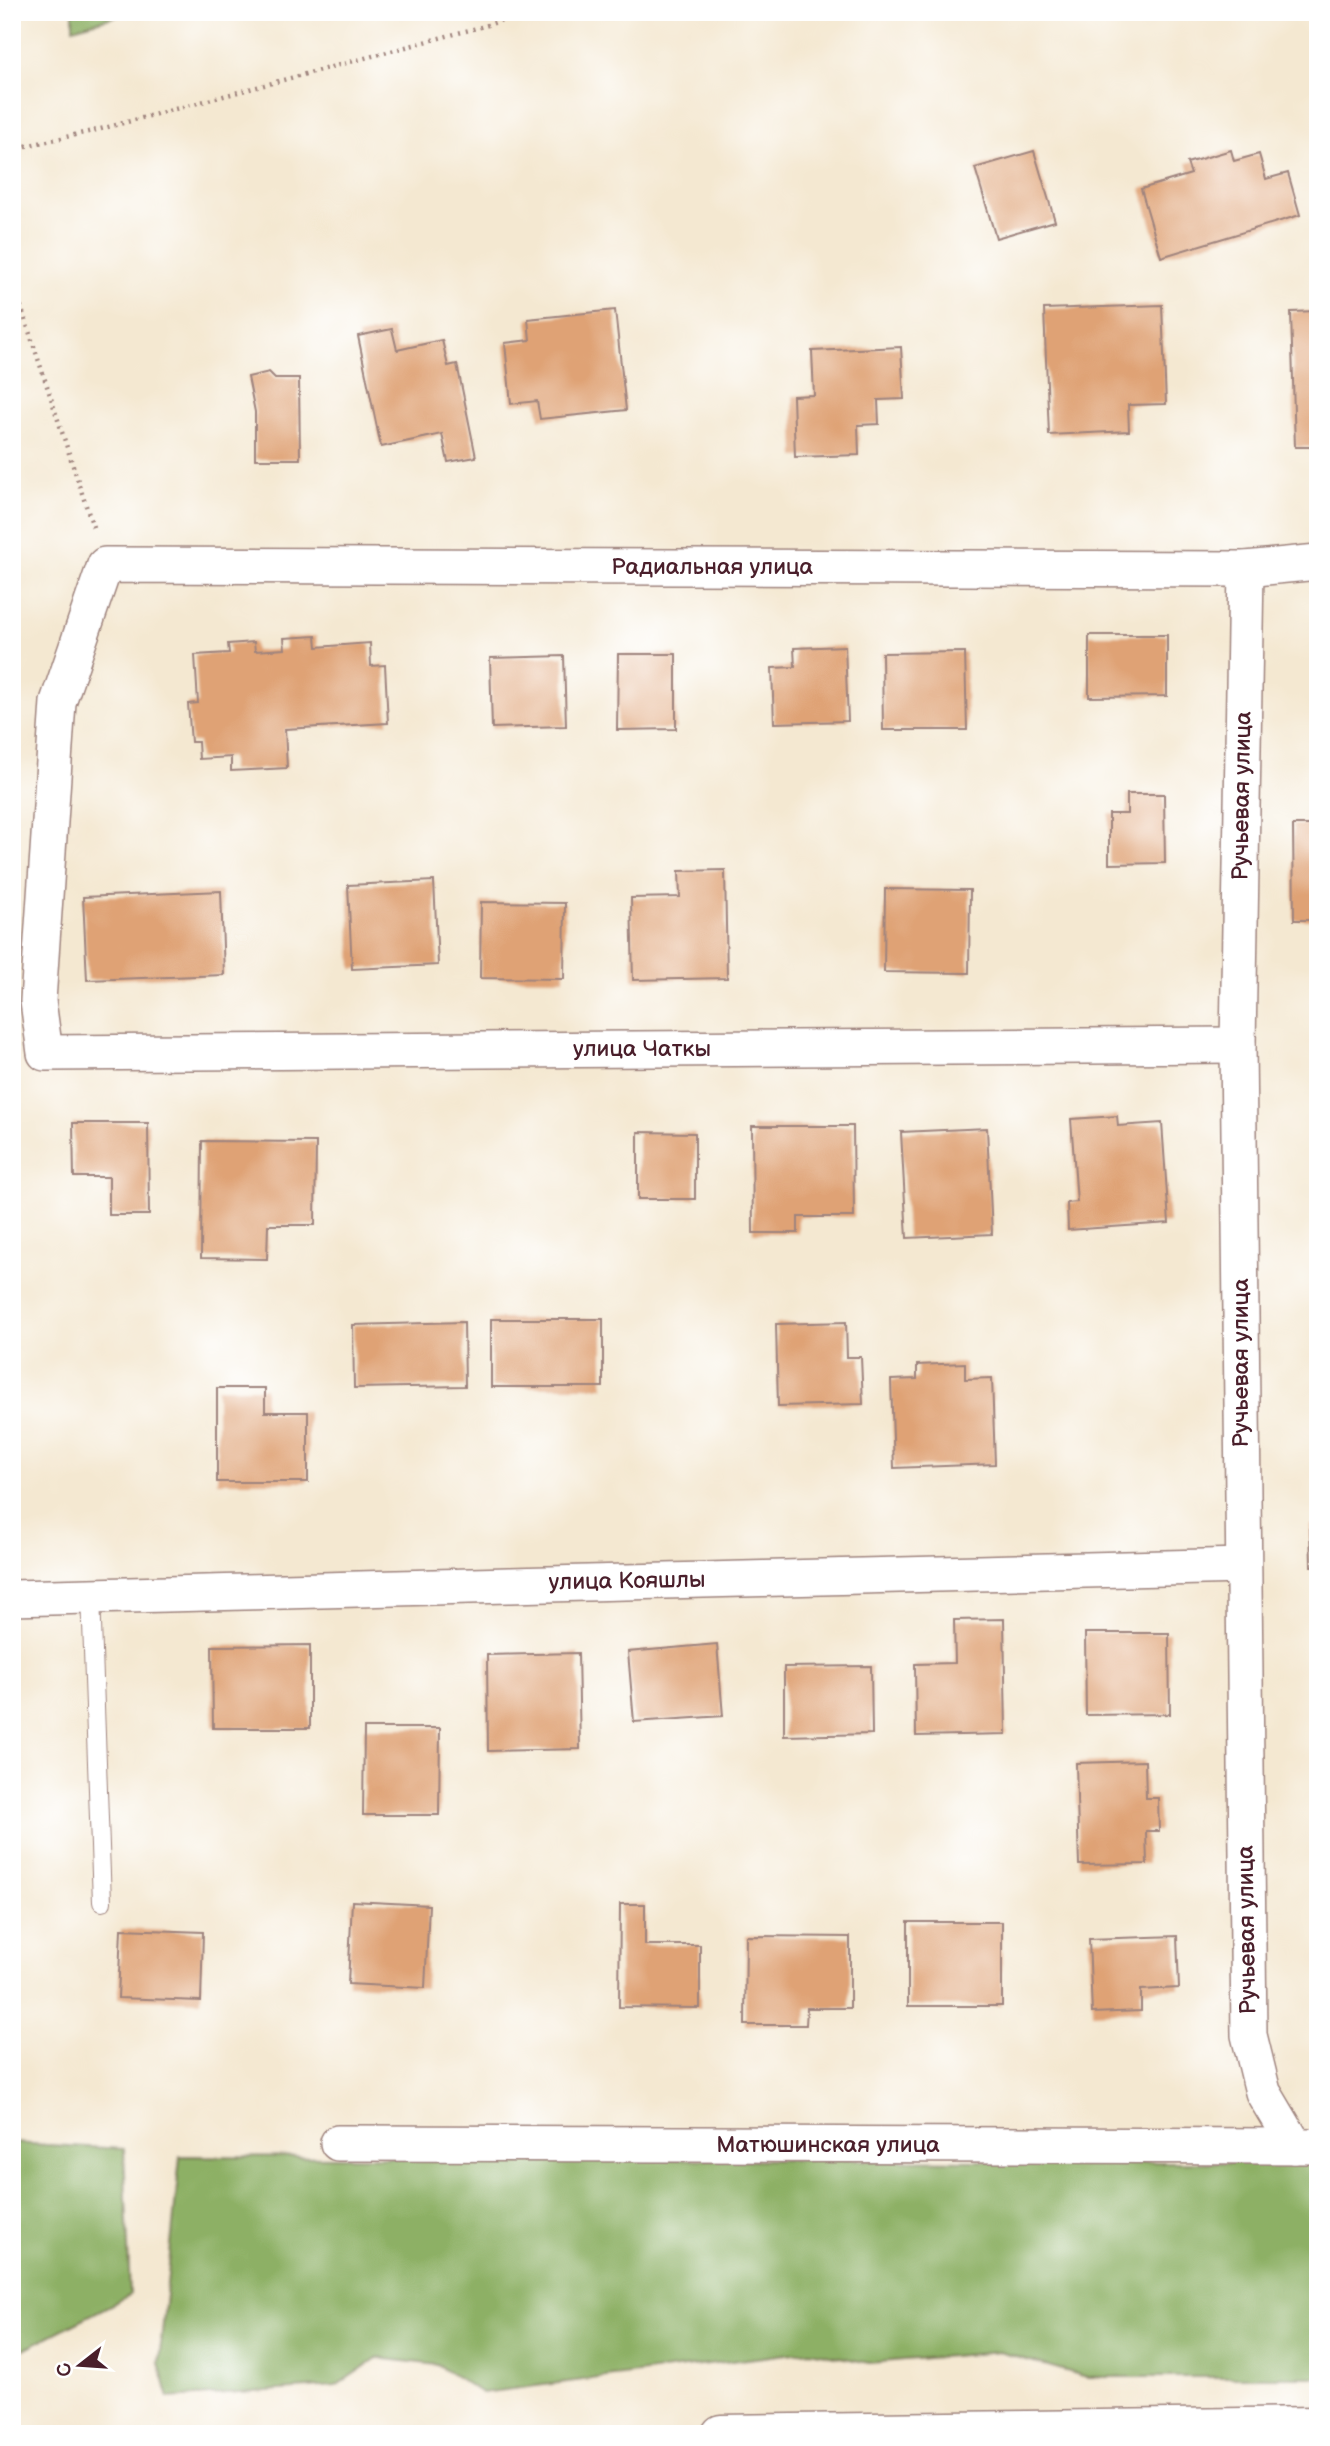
<svg xmlns="http://www.w3.org/2000/svg" width="1330" height="2446" font-family="'Balsamiq Sans',sans-serif">
<style>
.forest{fill:#8db065;stroke:#6c6848;stroke-width:2}
.building{fill:#dfa274}
.lines{fill:none;stroke-linecap:round;stroke-linejoin:round}
.service-casing{stroke:#9f847e;stroke-width:20}
.minor-casing{stroke:#9f847e;stroke-width:38}
.tertiary-casing{stroke:#9f847e;stroke-width:41}
.path{stroke:#9f847e;stroke-width:4.5;stroke-dasharray:2 5;stroke-linecap:butt}
.service{stroke:#fff;stroke-width:18}
.minor{stroke:#fff;stroke-width:35}
.tertiary{stroke:#fff;stroke-width:38}
.labels{text-anchor:middle;dominant-baseline:central;stroke-width:5;stroke-linejoin:round;paint-order:stroke}
.street-label{font-size:23px;fill:#4a1f2b;stroke:#fff}
</style>
<rect width="100%" height="100%" fill="#fff"/>
<filter id="ink" filterUnits="userSpaceOnUse"><feTurbulence type="fractalNoise" baseFrequency=".0143" numOctaves="2"/><feDisplacementMap in="SourceGraphic" scale="14" xChannelSelector="R" yChannelSelector="G"/><feConvolveMatrix kernelMatrix="1 2 1 2 8 2 1 2 1" color-interpolation-filters="sRGB"/></filter>
<filter id="wash" filterUnits="userSpaceOnUse"><feTurbulence type="fractalNoise" baseFrequency=".00686" numOctaves="4" result="noise"/><feDisplacementMap in="SourceGraphic" scale="28" xChannelSelector="R" yChannelSelector="G"/><feGaussianBlur stdDeviation="1.57" result="paint"/><feColorMatrix in="noise" values="0 0 0 0 0 0 0 0 0 0 0 0 0 0 0 0 0 1.4 0 .05"/><feComposite in="paint" operator="in"/></filter>
<g filter="url(#wash)">
<rect width="100%" height="100%" fill="#f4e8d1"/>
<g class="forest">
<path d="M73,12H132L73,28Z"/>
<path d="M12,2143L124,2149L130,2295L12,2355Z"/>
<path d="M180,2156L1318,2163V2377H1087L999,2352L869,2363L810,2351L482,2393L437,2365L377,2358L336,2386L169,2398L159,2363Z"/>
</g>
<g id="blocks">
<g class="building">
<path d="M1231,150L1234,161L1259,154L1266,179L1288,173L1300,215L1161,257L1141,189L1191,174L1187,163Z"/>
<path d="M1034,151L1055,221L996,238L975,168Z"/>
<path d="M1162,305L1166,404L1128,405L1129,431L1049,435L1044,309Z"/>
<path d="M615,310L626,410L540,419L537,401L511,404L505,343L530,340L528,319Z"/>
<path d="M1318,311V447H1295L1291,312Z"/>
<path d="M392,329L397,350L442,340L448,366L457,364L476,457L448,462L442,434L381,447L358,336Z"/>
<path d="M901,347L904,399L878,400L879,424L858,425L859,455L795,457L793,396L814,395L812,351Z"/>
<path d="M269,372L275,378H299L300,459H255V412L248,377Z"/>
<path d="M1089,635H1167V696L1089,697Z"/>
<path d="M316,636L317,647L370,643L371,666L385,665L388,723L285,729L287,768L231,771V757L199,759L198,742H191L188,704L198,703L195,655L229,653L228,644L254,642L255,651L285,649L284,638Z"/>
<path d="M845,646L848,721L774,723L772,668L795,667L794,648Z"/>
<path d="M965,652L967,730H883L882,653Z"/>
<path d="M618,654H676V729L617,730Z"/>
<path d="M564,656L566,726L492,728L490,658Z"/>
<path d="M1127,794H1164L1165,863L1109,864V814H1127Z"/>
<path d="M1293,825H1318V920H1294Z"/>
<path d="M725,870L727,978L633,980L631,898L680,897L679,871Z"/>
<path d="M434,881L438,965L352,969L348,885Z"/>
<path d="M885,889L970,890L969,973L884,972Z"/>
<path d="M221,891L224,975L87,980L83,897Z"/>
<path d="M481,902L565,903L564,979L480,978Z"/>
<path d="M1117,1116L1118,1126L1162,1123L1169,1223L1068,1230L1067,1203L1077,1202L1071,1119Z"/>
<path d="M73,1123H148L149,1215H109V1177H74Z"/>
<path d="M752,1126H853L854,1217H798V1233H753Z"/>
<path d="M987,1128L992,1234L907,1238L901,1132Z"/>
<path d="M638,1132L695,1133V1199H638Z"/>
<path d="M202,1141L316,1142L315,1225H268L267,1259L201,1258Z"/>
<rect x="491" y="1319" width="112" height="68"/>
<path d="M464,1322L465,1386L354,1388L353,1325Z"/>
<path d="M846,1322L847,1357H861L863,1404L778,1406L776,1324Z"/>
<path d="M965,1363V1379L992,1378L995,1464L894,1468L891,1380L917,1379V1365Z"/>
<path d="M217,1388H265V1412H308V1482H217Z"/>
<path d="M1310,1525H1318V1566H1311Z"/>
<path d="M1004,1619L1006,1734L916,1736L915,1664L955,1663L954,1620Z"/>
<path d="M1085,1633H1169L1170,1714L1086,1715Z"/>
<path d="M717,1644L723,1716L634,1722L628,1652Z"/>
<path d="M310,1645V1728H213L212,1646Z"/>
<path d="M578,1653L580,1749L488,1751L487,1655Z"/>
<path d="M871,1666L872,1734L784,1736V1667Z"/>
<path d="M364,1728H440L439,1815H363Z"/>
<path d="M1145,1761L1146,1798H1158L1159,1831H1146L1147,1864L1079,1865L1076,1763Z"/>
<path d="M352,1901L429,1905L425,1988L348,1984Z"/>
<path d="M620,1904H645V1945H700V2008L619,2007Z"/>
<rect x="908" y="1922" width="94" height="84"/>
<path d="M121,1929L203,1932L201,2001L118,1998Z"/>
<path d="M746,1936L850,1937V2008H807L806,2025H745Z"/>
<path d="M1177,1936L1179,1988L1141,1990V2011L1092,2013L1089,1939Z"/>
</g>
</g>
</g>
<g filter="url(#ink)">
<use href="#blocks" fill-opacity="0" stroke="#9f847e" stroke-width="2"/>
<g class="lines">
<g class="service-casing">
<path id="service" d="M91,1595L102,1902"/>
</g>
<g class="minor-casing">
<g id="minor">
<path d="M1246,569L1238,1045L1249,2035L1263,2092L1295,2146"/>
<path d="M1238,1045L45,1053L38,1001L58,702L105,565L1246,569L1318,562"/>
<path d="M12,1598L1243,1566"/>
<path d="M338,2143L1315,2146"/>
</g>
</g>
<g class="tertiary-casing">
<path id="tertiary" d="M721,2434L1318,2426"/>
</g>
<g class="path">
<path d="M12,149L97,130L488,25L524,12"/>
<path d="M12,279L94,530"/>
</g>
<use href="#service" class="service"/>
<use href="#minor" class="minor"/>
<use href="#tertiary" class="tertiary"/>
</g>
</g>
<g class="labels">
<g class="street-label">
<text x="712" y="567">Радиальная улица</text>
<text transform="translate(1242 796) rotate(-89)">Ручьевая улица</text>
<text x="642" y="1049">улица Чаткы</text>
<text transform="translate(1241 1363) rotate(-90)">Ручьевая улица</text>
<text transform="translate(627 1581) rotate(-1)">улица Кояшлы</text>
<text transform="translate(1247 1930) rotate(-91)">Ручьевая улица</text>
<text x="828" y="2145">Матюшинская улица</text>
</g>
</g>
<rect width="1330" height="2446" fill="none" stroke="#fff" stroke-width="42"/>
<g transform="translate(80 2365) rotate(253)" stroke="#ffffff" stroke-width="5" paint-order="stroke">
<path d="M0-5L12 26L0 18L-12 26Z" fill="#4a1f2b"/>
<text y="-10" font-size="19" font-weight="bold" text-anchor="middle" fill="#4a1f2b">С</text>
</g>
</svg>
